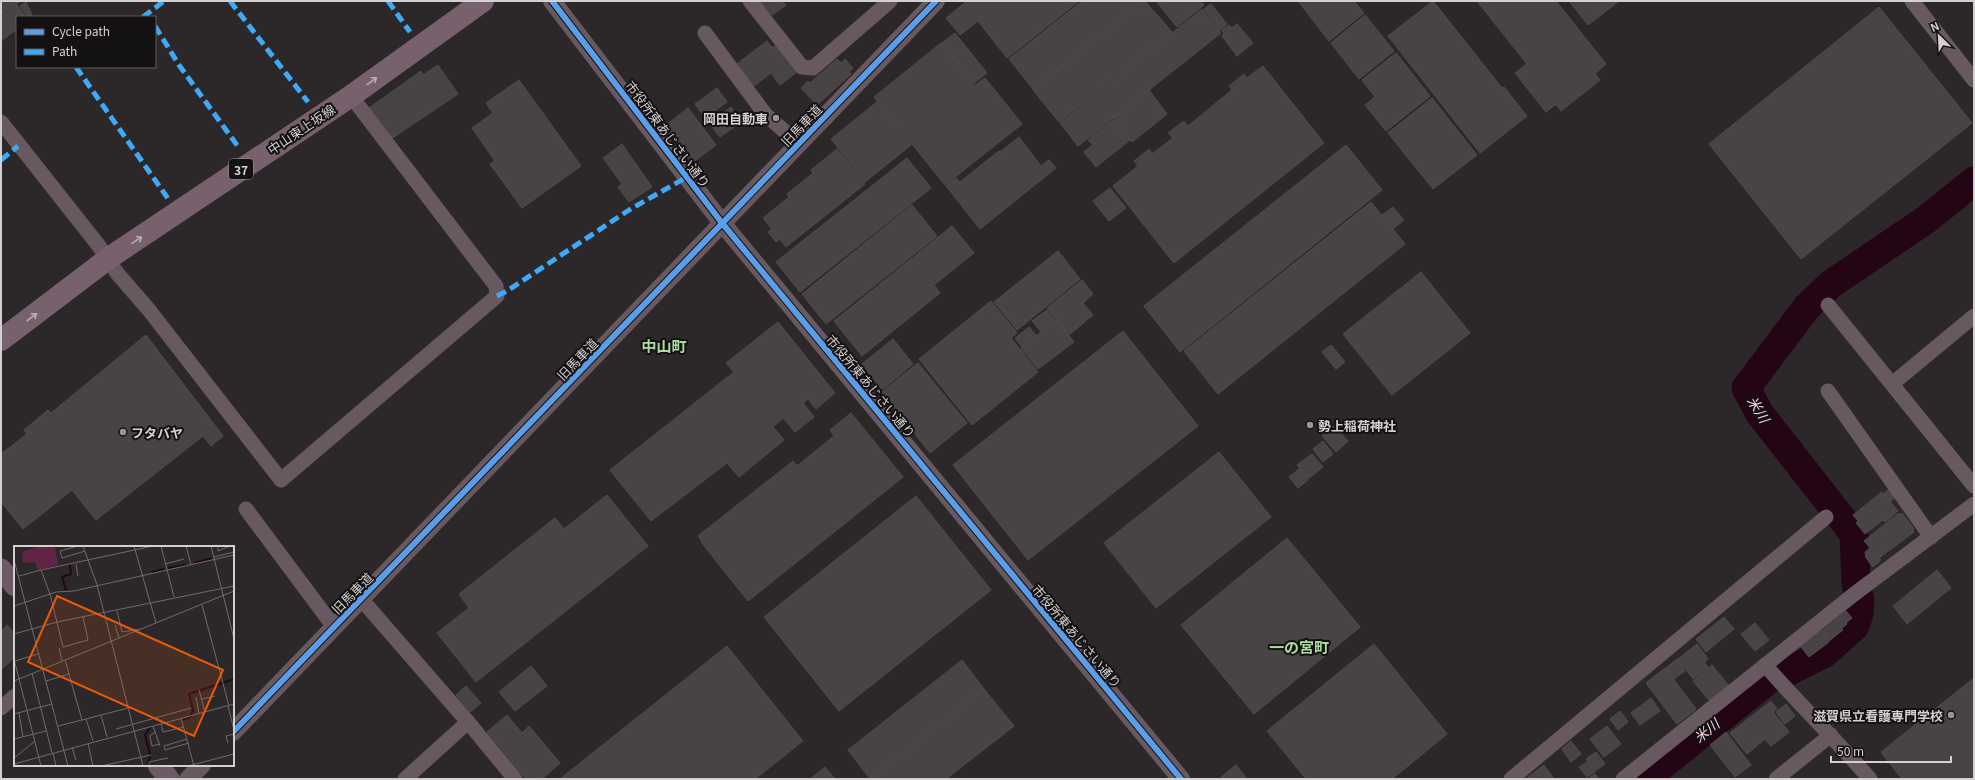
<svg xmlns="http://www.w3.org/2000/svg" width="1975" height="780" font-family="Georgia,'Noto Sans JP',serif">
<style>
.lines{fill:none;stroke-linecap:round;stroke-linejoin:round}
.river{stroke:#230516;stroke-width:29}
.building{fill:#484446;stroke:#504c4e}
.minor{stroke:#685860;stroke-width:15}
.tertiary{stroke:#685860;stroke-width:18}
.secondary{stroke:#6d5a65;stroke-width:21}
.primary{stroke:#77616c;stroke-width:22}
.quiet{stroke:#3fa9f5;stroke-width:5;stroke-dasharray:10 5;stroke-linecap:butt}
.cycleway-casing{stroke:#141112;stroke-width:8}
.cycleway{stroke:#5a9eea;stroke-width:6}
.oneway{stroke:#b8afb3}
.poi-dot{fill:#999597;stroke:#141112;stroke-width:1.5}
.labels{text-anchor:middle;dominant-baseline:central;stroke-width:4;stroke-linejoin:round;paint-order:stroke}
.shield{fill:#141112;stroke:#9a9798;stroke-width:1}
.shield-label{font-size:12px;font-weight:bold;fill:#d4d0d2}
.poi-label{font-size:13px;font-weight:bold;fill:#d4d0d2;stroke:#141112;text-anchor:end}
.street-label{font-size:13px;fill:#d4d0d2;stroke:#141112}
.water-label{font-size:14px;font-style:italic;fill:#f9cce1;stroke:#141112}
.quarter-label{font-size:15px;font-weight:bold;fill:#abdc9c;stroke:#141112}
.inset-river{fill:none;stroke:#230516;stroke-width:2}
.inset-road{fill:none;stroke:#6f6b6d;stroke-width:1}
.view{fill:#e8590c;fill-opacity:0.15;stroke:#e8590c;stroke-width:2}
.inset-edge{fill:none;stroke:#d4d0d2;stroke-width:2}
</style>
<rect width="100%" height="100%" fill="#2c282a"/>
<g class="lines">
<g class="river">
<path d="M1785,673L1825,653L1855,626L1859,614L1860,601L1856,584L1854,534L1760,414L1746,388L1807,307L1831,284L1927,219L1974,181"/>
<path d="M1645,779L1767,681"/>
</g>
</g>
<g class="building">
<path d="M1,1H21L1,15Z"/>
<path d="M759,1H782L786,5L772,15Z"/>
<path d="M967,1H1079L1007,58L978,21L960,35L946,18Z"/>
<path d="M1082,1H1139L1141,3L1033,89L1009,59Z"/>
<path d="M1145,1L1172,32L1059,122L1033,90Z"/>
<path d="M1156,1H1200L1204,5L1177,27Z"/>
<path d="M1298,1H1354L1364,13L1329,41Z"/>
<path d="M1433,1L1502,88L1504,87L1527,116L1480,153L1388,36Z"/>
<path d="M1477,1H1556L1606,64L1595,74L1600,80L1561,111L1556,104L1546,112L1515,73L1527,64Z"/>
<path d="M1569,1H1619L1588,25Z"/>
<path d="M26,2L33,17H28L20,6Z"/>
<path d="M1211,4L1227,24L1220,30L1204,9Z"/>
<path d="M17,5L26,17H17V29L1,41V17Z"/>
<path d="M1879,7L1972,123L1801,259L1709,144Z"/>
<path d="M1202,9L1221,33L1078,146L1060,123Z"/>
<path d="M1365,15L1394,51L1359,79L1331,43Z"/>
<path d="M1237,24L1253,43L1237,56L1222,36L1224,34L1222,30L1229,25L1232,28Z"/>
<path d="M955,33L987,73L974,83L942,43Z"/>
<path d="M767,41L772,48L776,45L797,72L780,85L771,73L754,86L737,64Z"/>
<path d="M941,43L975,85L985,78L1022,124L945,185L874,97Z"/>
<path d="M1396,53L1430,96L1386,131L1365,105L1375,97L1362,80Z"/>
<path d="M837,59L841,63L845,59L853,68L849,72L851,74L817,105L801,88L808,81L810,83Z"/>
<path d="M438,65L458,94L391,139L369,108L421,71L423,75Z"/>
<path d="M1263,66L1324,143L1174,263L1113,186L1138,166L1134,161L1149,149L1152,154L1173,138L1168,133L1184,121L1188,126L1232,90L1229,86L1244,74L1247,78Z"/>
<path d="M519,80L581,166L522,208L490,164L495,161L472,128L493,113L486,103Z"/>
<path d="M717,88L727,102L705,118L695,104Z"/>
<path d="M1149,90L1167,114L1132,142L1113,118Z"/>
<path d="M1432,98L1477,155L1433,189L1388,133Z"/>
<path d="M877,102L911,145L865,182L831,139Z"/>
<path d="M731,107L742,121L720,137L709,123Z"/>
<path d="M688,108L716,145L692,163L665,126Z"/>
<path d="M1113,120L1130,140L1096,167L1084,152L1093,145L1088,140Z"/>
<path d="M1019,137L1041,166L1049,160L1056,168L980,229L946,186L956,178L960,182L999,151L1000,152Z"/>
<path d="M622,144L652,187L629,202L618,187L622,184L603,158Z"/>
<path d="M1346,145L1382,190L1180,352L1144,306Z"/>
<path d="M837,149L865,184L786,247L763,218L789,197L787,194L813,173L811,170Z"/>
<path d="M907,158L931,188L800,292L776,262Z"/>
<path d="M1110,188L1126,208L1109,221L1093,201Z"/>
<path d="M1371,202L1405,244L1218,394L1184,351Z"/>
<path d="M912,205L937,236L826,324L802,294Z"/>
<path d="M1393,207L1404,220L1393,229L1382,215Z"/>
<path d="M952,226L974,253L934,285L940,293L862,356L834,321Z"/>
<path d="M772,229L780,239L776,242L768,232Z"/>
<path d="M1058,251L1080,279L1017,330L994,302Z"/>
<path d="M1421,272L1470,333L1392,395L1343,334Z"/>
<path d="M1082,280L1093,294L1083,303L1093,315L1069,335L1047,308Z"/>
<path d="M991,301L1017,333L1011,338L1038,372L972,425L919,359Z"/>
<path d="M1047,310L1055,320L1041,332L1032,321Z"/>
<path d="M1056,320L1074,342L1038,369L1021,348Z"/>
<path d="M778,322L835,393L816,409L808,399L803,403L814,417L795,432L783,418L773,427L784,440L739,477L727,463L651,521L610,470L734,372L726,363Z"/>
<path d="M1029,327L1036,335L1022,347L1015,338Z"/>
<path d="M1123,331L1198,426L1028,560L953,465Z"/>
<path d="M146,335L223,436L211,446L203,436L96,520L72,490L23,529L1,502V454L27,434L24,430L48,410L51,413Z"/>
<path d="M893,339L913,364L882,390L862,364Z"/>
<path d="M1331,345L1345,362L1336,369L1322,352Z"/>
<path d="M918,363L967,423L930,453L882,392Z"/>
<path d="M851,413L903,477L748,601L701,542L702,541L698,536L793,461L797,466L834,436L830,430Z"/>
<path d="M1334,426L1348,441L1336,452L1322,436Z"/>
<path d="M1323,441L1333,454L1323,462L1313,449Z"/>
<path d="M1219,452L1271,517L1156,608L1104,543Z"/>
<path d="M1312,454L1323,467L1308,479L1297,465Z"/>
<path d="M1299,469L1308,480L1298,488L1289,477Z"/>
<path d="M1889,489L1895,497L1890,502L1883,494Z"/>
<path d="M1882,492L1898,511L1885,522L1883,520L1865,534L1856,523L1858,521L1853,515Z"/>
<path d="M607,495L648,546L476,682L437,633L469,608L459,594L555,518L564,529Z"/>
<path d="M916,496L991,590L839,711L764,617Z"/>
<path d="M1899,513L1900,515L1902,513L1914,529L1912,530L1914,532L1879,558L1881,560L1873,567L1866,558L1865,552L1870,548L1864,541Z"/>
<path d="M1287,538L1360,627L1254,714L1181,625Z"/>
<path d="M1937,570L1951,588L1907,624L1893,606Z"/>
<path d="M1846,611L1852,618L1846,623L1847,624L1841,629L1843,630L1829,641L1822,631Z"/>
<path d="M1724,617L1734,629L1706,652L1696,639Z"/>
<path d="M1755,623L1769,640L1755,651L1741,634Z"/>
<path d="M7,625L15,634V657L1,670V631Z"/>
<path d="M1821,631L1829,642L1809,657L1801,647Z"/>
<path d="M1374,644L1447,734L1392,779H1306L1267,731Z"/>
<path d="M1697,644L1708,659L1704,662L1708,667L1693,679L1678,659Z"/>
<path d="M727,646L803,741L755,779H560Z"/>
<path d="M1677,659L1685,671L1674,679L1666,668Z"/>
<path d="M962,660L984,689L870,779L848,750Z"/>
<path d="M1712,665L1728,685L1709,700L1693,681Z"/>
<path d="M531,666L547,686L515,711L499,692Z"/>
<path d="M1665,668L1696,709L1677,724L1646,683Z"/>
<path d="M1974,678V779H1902L1881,752Z"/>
<path d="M466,686L481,703L470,712L456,695Z"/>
<path d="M984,689L1014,726L946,779H870Z"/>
<path d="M1651,698L1660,711L1640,725L1631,713Z"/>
<path d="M1771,701L1777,709L1773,712L1789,732L1771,746L1765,739L1747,754L1730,733Z"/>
<path d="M1786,704L1795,716L1785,724L1776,712Z"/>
<path d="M1620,711L1628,722L1618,730L1610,719Z"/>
<path d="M507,715L522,733L529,726L560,763L542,779H526L487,732Z"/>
<path d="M1607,726L1621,744L1604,757L1590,739Z"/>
<path d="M1726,732L1751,765L1735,777L1710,745Z"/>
<path d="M1571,741L1581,754L1571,762L1562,749Z"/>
<path d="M1596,752L1605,764L1595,771L1586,759Z"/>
<path d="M1587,762L1595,772L1587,777L1579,767Z"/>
<path d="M1236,765L1247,779H1219Z"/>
<path d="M1544,765L1554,779H1527V778Z"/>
<path d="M825,767L835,779H810Z"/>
<path d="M1595,774L1599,779H1588Z"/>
</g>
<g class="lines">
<g class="minor">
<path d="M750,1L802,67L813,68L890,1"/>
<path d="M1912,1L1974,80"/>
<path d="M705,33L765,114L799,144"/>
<path d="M1,122L99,246L117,273L149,310L281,480L497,296L496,286L351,96"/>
<path d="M1828,305L1974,486"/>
<path d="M1892,384L1974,316"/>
<path d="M1828,391L1931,537"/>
<path d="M246,509L334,627"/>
<path d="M362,600L468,722L515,779"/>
<path d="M1765,665C1799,704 1836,740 1870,779"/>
<path d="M1,708L15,696"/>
<path d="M405,779L468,722"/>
<path d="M1511,779L1826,517"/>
<path d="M1623,779L1853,595L1974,504"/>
<path d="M1776,779L1831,735"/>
</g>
<g class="tertiary">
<path d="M552,1L722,223L1181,779"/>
<path d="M233,732L936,1"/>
<path d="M188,779L202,765"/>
</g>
<g class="secondary">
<path d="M1,569L15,586"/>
<path d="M158,765L169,779"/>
</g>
<path class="primary" d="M1,340L109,258L351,96L483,1"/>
<g class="quiet">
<path d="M230,1L308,102"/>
<path d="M388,1L410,32"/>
<path d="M143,17L164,1"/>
<path d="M155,26L179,65L239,148"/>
<path d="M76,67L169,200"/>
<path d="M1,160L18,146"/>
<path d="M497,296L507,291L629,210L687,177"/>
</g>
<g class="cycleway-casing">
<g id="cycleway">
<path d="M552,1L722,223L1181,779"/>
<path d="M233,732L936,1"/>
</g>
</g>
<use href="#cycleway" class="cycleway"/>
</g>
<defs><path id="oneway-shaft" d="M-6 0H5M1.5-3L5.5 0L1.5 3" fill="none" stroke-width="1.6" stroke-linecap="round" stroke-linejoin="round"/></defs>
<g class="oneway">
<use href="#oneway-shaft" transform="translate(372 81) rotate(-36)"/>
<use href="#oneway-shaft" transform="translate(137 240) rotate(-34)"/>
<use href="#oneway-shaft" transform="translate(32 317) rotate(-37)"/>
</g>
<g class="poi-dot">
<circle cx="776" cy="118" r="4"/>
<circle cx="1310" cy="425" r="4"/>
<circle cx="123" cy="432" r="4"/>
<circle cx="1951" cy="715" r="4"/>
</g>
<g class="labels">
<rect class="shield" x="229" y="159" width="24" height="20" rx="3"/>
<g class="shield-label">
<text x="241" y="169">37</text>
</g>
<g class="poi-label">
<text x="768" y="118">岡田自動車</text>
<text x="1318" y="425" text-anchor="start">勢上稲荷神社</text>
<text x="131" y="432" text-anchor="start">フタバヤ</text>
<text x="1943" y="715">滋賀県立看護専門学校</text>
</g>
<g class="street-label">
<text transform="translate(801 125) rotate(-46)">旧馬車道</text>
<text transform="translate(301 129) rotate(-34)">中山東上坂線</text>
<text transform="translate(668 134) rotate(53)">市役所東あじさい通り</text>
<text transform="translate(577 359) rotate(-46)">旧馬車道</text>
<text transform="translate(871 386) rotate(50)">市役所東あじさい通り</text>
<text transform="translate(352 593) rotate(-45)">旧馬車道</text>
<text transform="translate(1077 636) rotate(50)">市役所東あじさい通り</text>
</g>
<g class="water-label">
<text transform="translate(1759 409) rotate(58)">米川</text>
<text transform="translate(1706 730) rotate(-39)">米川</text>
</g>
<g class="quarter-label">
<text x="664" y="345">中山町</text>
<text x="1299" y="646">一の宮町</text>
</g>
</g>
<g transform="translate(14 546)">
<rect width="220" height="220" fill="#2c282a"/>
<path d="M25,0L41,1L44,19L24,24L21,16L9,17L8,6Z" fill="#602447"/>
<path class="inset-river" d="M181,17L198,12M154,22L172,19M138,26L150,23M52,44L48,31L57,28L56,19M168,174L176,172L179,164L175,148L220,133M134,220L136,208L131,189L137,181"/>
<path class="inset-road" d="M64,0L46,5L48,12L71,5M69,0L83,39L129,220M120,0L142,77M147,0L160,51M172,0L177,19M197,0L220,93M204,0V5L216,0M200,11L220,6M0,14L54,220M62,18L64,30M151,18L170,13M27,24L139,0M5,30L27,24L36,48L49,101L74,94L69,71M188,59L215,160M0,60L42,46L60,45L220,9M103,65L108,86L127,83M101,79L105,92M0,88L43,76L220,40M45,102L48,115M0,113L27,220M1,115L24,108M18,127L38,207M0,135L220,45M32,135L55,128M185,144L191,166M182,151L185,168M188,153L201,150M214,160L220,184M5,167L9,191M0,168L38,158M87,169L93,191M167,172L180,220M72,173L79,195M68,174L114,162M147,177L149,186L170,181M44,180L68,174L51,114M139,180L146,200M102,183L177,162M141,186L136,190L138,200L145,198M0,193L32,185M173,193L150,200L151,204L175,197M74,197L79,220M214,197L212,190L220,188M58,201L62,214M39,207L42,220M0,212L21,195M0,218L220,158M87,220L137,209M135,220V216L154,212M174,220L220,208"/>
<path class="view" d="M43,50L209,124L180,190L14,116Z"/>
<rect width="220" height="220" class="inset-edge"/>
</g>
<rect width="1975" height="780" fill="none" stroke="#d4d0d2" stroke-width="4"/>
<rect x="16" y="16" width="140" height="52" fill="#141112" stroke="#615d5f"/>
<rect x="24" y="29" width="20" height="6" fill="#5a9eea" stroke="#615d5f"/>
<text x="52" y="36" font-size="12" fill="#d4d0d2">Cycle path</text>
<rect x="24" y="49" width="20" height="6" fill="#3fa9f5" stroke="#615d5f"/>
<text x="52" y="56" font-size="12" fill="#d4d0d2">Path</text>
<g transform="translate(1939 36) rotate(336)" stroke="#141112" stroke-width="3" paint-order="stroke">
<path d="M0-3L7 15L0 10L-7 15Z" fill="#d4d0d2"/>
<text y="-6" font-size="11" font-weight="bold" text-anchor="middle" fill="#d4d0d2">N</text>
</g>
<path d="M1831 756v6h120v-6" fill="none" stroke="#d4d0d2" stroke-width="2"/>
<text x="1837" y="756" font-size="12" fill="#d4d0d2" stroke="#141112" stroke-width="3" paint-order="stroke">50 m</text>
</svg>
